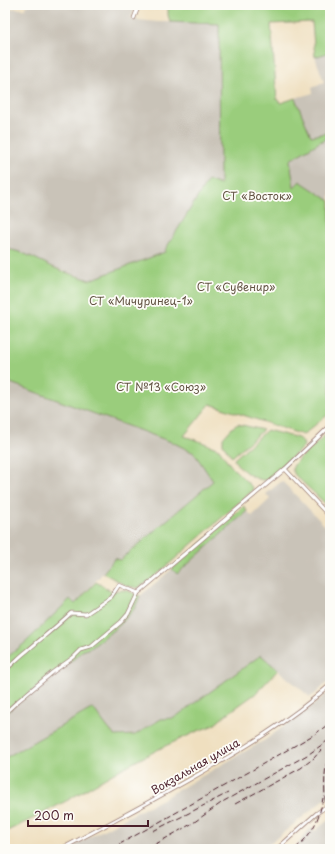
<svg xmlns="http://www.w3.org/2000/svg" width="335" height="854" font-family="'Playpen Sans',sans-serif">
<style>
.industrial{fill:#c9c3b8}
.green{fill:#9acd7c;stroke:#727654}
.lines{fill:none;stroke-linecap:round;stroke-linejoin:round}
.street-casing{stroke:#9c7f75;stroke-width:4.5}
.street{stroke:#fff;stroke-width:3}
.rail{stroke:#4a1f2b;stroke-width:1;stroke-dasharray:6 3;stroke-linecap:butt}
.labels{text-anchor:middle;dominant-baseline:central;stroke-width:3.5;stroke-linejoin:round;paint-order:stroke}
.park-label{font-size:11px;fill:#625343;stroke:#fdfcf7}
.street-label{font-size:11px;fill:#4a1f2b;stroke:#fdfcf7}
</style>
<rect width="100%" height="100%" fill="#fdfcf7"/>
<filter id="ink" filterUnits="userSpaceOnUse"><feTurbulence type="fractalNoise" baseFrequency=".025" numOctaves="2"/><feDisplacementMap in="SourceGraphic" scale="8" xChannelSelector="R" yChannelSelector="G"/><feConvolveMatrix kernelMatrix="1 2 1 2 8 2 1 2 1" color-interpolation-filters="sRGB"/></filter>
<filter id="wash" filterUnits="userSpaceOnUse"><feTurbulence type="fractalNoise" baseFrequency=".012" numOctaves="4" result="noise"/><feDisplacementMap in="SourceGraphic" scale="16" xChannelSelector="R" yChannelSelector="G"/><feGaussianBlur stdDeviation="0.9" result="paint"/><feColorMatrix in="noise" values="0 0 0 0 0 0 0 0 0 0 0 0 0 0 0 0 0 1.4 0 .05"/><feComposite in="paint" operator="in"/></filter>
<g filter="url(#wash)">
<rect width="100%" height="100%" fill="#efdfbf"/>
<g class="industrial">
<path d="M27,5H136L131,18L138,19V20L158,22H170L219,24L220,185L208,180L165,250V252L90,280L56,268L19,252L7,249L5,250V8L25,9Z"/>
<path d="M330,52V132L311,136L295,98L313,93L312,88L324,82L315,57Z"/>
<path d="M330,136V201L300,181L294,188L290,160Z"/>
<path d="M5,381L174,443L194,453L213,481L120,560L115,558L101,575L75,604L70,600L26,642L5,659Z"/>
<path d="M282,481L330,531V680L315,694L310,697L278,670L261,655L174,718L161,719L135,735L115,736L108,728L93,708L5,758V715L18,702L82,651L91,648L121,624L135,608L140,596L172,569L177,574L247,511L252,516L270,499L266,494Z"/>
<path d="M330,691V795L263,849H161L159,846L154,849H67L164,798L265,740L313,705Z"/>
<path d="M330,820V849H292L298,844L310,828L315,831L327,821Z"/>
</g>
<g class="green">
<path d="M168,5H330V52L315,57L312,22L271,24L277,100L281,103L295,98L311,136L330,132V136L290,160L294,187L300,181L330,201V413L303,435L210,404L184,436L199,441L219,449L231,466L253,488L252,491L152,579L138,588L127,586L103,573L115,558L120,560L213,481L194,453L174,443L5,381V250C15,247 44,263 55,268C66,273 78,276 90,280L165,252V250L208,180L220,185L219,24L170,22L168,15Z"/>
<path d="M238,424L263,430L232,457L223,444V438L233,427Z"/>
<path d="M267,430L298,438L303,442L304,446L268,480C257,482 238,469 234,459Z"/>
<path d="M330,431V508L295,475L292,469L295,463Z"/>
<path d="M244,506L247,511L177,574L172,569Z"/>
<path d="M96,582L111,591L126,590L140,596L135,608L121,624L91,648L82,651L74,659L51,676L18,702L5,715V659L26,642L70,599L75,604Z"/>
<path d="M261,655L278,670L255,694L227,714L214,725L198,731L163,747L121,769L68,800L34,818L5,832V758L93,708L108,728L115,736L135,735L161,719L174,718Z"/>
</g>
</g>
<g filter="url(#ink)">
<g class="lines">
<g class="street-casing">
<g id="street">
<path d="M134,18L139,5"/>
<path d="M285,469L330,517"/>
<path d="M5,670C13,664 19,657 27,651C42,638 57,626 71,613L86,614L111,597L119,585L138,593"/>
<path d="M5,713L18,701L53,672L74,657L81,650L91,647L121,622L128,614L138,593L285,469L330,426"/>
<path d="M61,849C105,826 148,803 192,778C241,750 287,723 330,685"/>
<path d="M277,849L317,813L330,804"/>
</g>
</g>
<use href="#street" class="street"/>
<g class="rail">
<path d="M330,752C329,755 327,758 327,761C323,777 324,808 330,823"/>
<path d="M235,804L301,768L314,758L321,750"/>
<path d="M153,831L189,813L228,793"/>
<path d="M111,849L256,768L315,734L330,723"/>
<path d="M147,849L193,823L224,801L309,754L330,739"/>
<path d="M295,849C312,834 319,821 323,798"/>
</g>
</g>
</g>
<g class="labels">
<g class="park-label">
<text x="257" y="195">СТ «Восток»</text>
<text x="236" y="286">СТ «Сувенир»</text>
<text x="141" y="300">СТ «Мичуринец-1»</text>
<text x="161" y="386">СТ №13 «Союз»</text>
</g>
<g class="street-label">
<text transform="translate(195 766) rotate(-30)">Вокзальная улица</text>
</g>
</g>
<rect width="335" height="854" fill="none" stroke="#fdfcf7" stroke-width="20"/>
<path d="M28 820v6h120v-6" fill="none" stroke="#4a1f2b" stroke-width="2"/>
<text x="34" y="820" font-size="12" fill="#4a1f2b" stroke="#fdfcf7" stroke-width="3" paint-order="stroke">200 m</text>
</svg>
